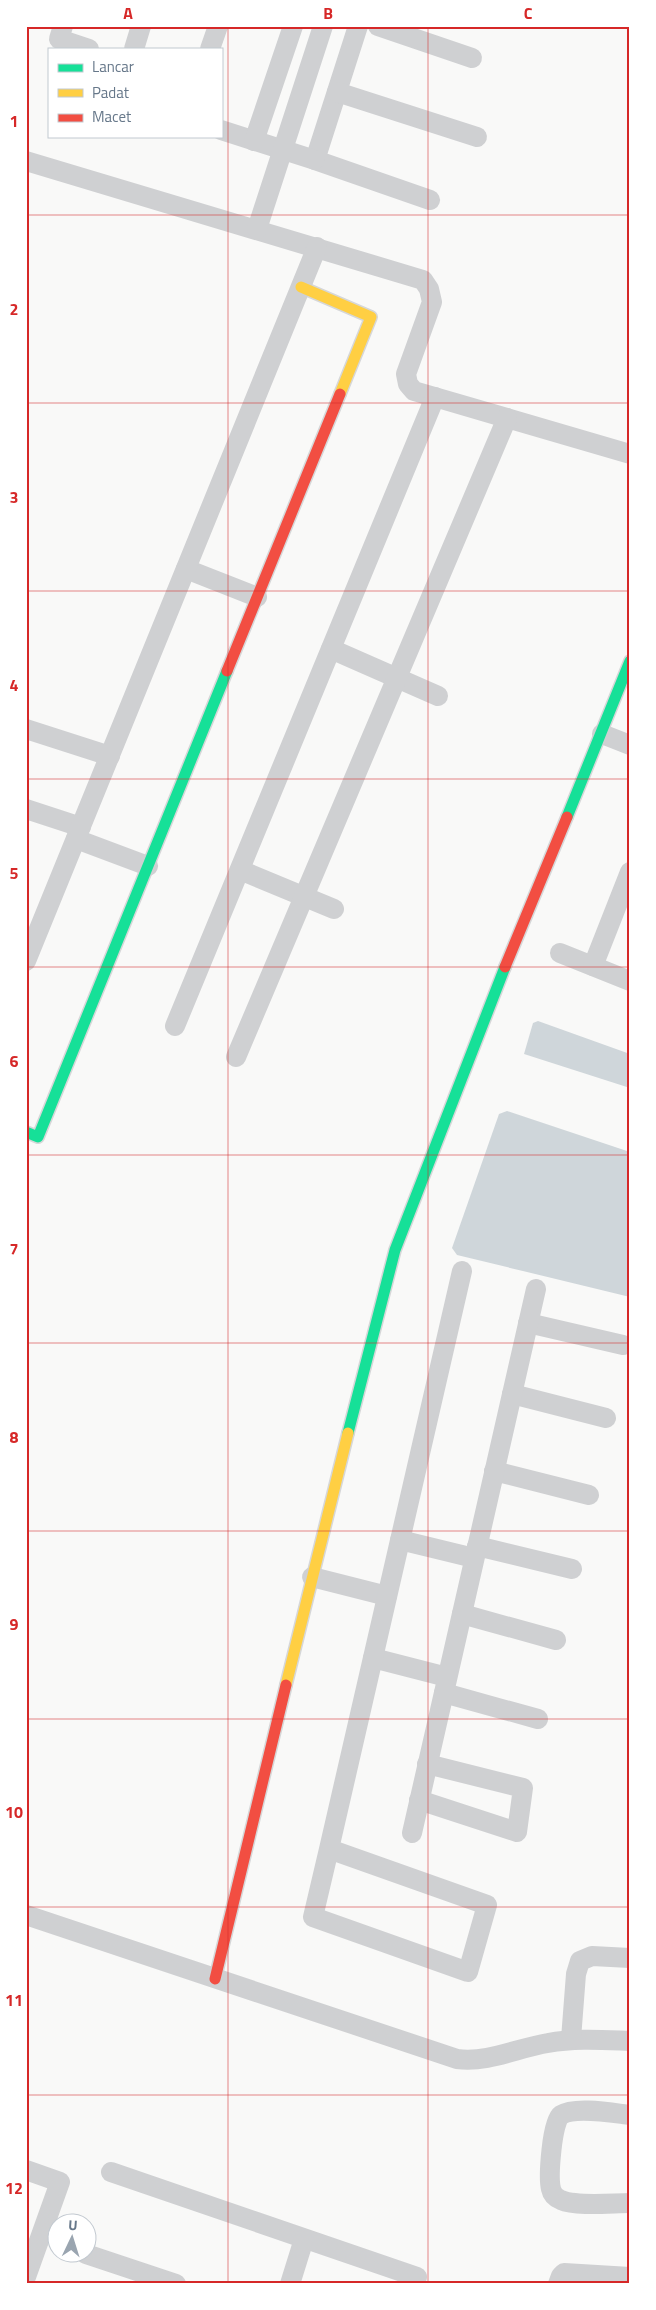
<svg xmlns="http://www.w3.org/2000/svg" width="656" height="2310" font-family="'Titillium Web',sans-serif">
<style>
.water{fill:#cfd6da}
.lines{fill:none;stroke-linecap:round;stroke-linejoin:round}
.fast-casing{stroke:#d6d7d8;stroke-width:14}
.slow-casing{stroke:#d6d7d8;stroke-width:14}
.jam-casing{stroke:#d6d7d8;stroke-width:14}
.street{stroke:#cfd0d2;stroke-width:20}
.fast{stroke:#16e098;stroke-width:11}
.slow{stroke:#ffcf43;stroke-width:11}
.jam{stroke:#f24e42;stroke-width:11}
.grid{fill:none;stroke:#d62828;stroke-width:1;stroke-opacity:0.55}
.neatline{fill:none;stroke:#d62828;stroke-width:2}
.grid-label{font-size:16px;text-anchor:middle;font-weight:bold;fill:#d62828}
</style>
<rect width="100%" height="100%" fill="#f9f9f8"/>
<g class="water">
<path d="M538,1021L630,1054V1088L524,1054L533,1023Z"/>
<path d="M507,1111L630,1152V1297L457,1255L452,1248L499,1114Z"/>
</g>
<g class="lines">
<g class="fast-casing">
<g id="fast">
<path d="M567,817L630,661"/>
<path d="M26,1132L38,1137L227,671"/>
<path d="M348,1433L395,1250L505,967"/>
</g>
</g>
<g class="slow-casing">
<g id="slow">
<path d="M301,287L371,317L340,394"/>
<path d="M286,1685L348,1433"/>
</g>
</g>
<g class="jam-casing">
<g id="jam">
<path d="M227,671L340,394"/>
<path d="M505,967L567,817"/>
<path d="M215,1979L286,1685"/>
</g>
</g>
<g class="street">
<path d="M63,26L59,39L89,49"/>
<path d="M358,26L315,160L430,200"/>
<path d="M378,26L472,58"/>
<path d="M134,49L141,26"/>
<path d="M210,49L218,26"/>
<path d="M337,92L477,137"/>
<path d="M221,130L315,160"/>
<path d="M254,141L293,26"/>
<path d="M26,161L423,280L429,289L432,302L406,374L408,384L414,391L630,454"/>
<path d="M257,229L323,26"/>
<path d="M186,569L257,597"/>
<path d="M331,649L438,696"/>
<path d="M26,729L110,756"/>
<path d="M602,734L630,745"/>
<path d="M26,809L81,827"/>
<path d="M76,839L148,866"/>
<path d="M240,870L334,909"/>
<path d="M560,953L630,981"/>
<path d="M26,961L317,247"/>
<path d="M593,966L630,872"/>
<path d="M175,1026L435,397"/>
<path d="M236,1057L507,418"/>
<path d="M528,1323L623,1345"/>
<path d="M512,1394L606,1418"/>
<path d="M494,1471L589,1495"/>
<path d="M400,1540L474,1558"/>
<path d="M477,1546L572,1569"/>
<path d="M312,1577L387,1596"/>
<path d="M462,1614L556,1640"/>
<path d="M373,1658L447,1677"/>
<path d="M444,1693L538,1719"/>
<path d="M419,1800L517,1832L523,1788L427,1764"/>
<path d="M412,1833L536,1289"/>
<path d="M329,1849L487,1905L468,1972L313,1917L329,1849L462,1271"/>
<path d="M26,1915L457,2059C489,2063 517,2048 548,2043C575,2038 603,2040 630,2041"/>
<path d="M571,2039L576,1974L580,1961L592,1956L630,1958"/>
<path d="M630,2115C613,2113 575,2106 561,2115C552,2121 548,2177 551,2189C552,2194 556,2198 561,2200C577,2207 612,2203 630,2203"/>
<path d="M26,2170L60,2182L26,2277"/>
<path d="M111,2172L417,2277"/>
<path d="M86,2254L176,2284"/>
<path d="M290,2284L304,2239"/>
<path d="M558,2284L561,2276L564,2273L630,2277"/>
</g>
<use href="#fast" class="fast"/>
<use href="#slow" class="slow"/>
<use href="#jam" class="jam"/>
</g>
<path class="grid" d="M228,26V2284M428,26V2284M26,215H630M26,403H630M26,591H630M26,779H630M26,967H630M26,1155H630M26,1343H630M26,1531H630M26,1719H630M26,1907H630M26,2095H630"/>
<rect width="656" height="2310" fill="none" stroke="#ffffff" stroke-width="55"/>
<rect x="48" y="48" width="175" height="90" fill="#ffffff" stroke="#c2c9d0"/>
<rect x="58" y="64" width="25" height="8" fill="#16e098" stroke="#c2c9d0"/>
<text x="92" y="72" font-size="15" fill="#67788a">Lancar</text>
<rect x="58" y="89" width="25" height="8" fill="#ffcf43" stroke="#c2c9d0"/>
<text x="92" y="98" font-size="15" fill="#67788a">Padat</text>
<rect x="58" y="114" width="25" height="8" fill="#f24e42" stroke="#c2c9d0"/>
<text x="92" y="122" font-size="15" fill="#67788a">Macet</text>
<g transform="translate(72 2238) rotate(4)"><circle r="24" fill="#ffffff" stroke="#c2c9d0"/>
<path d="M0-4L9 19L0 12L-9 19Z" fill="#9aa5b0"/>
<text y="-8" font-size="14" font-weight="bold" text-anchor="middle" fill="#67788a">U</text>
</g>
<rect x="28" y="28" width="600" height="2254" class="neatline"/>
<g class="grid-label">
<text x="128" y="19">A</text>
<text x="328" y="19">B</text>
<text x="528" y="19">C</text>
<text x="14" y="127">1</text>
<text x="14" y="315">2</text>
<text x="14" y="503">3</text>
<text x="14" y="691">4</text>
<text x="14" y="879">5</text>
<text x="14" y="1067">6</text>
<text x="14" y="1255">7</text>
<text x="14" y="1443">8</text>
<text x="14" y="1630">9</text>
<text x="14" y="1818">10</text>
<text x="14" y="2006">11</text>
<text x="14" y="2194">12</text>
</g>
</svg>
